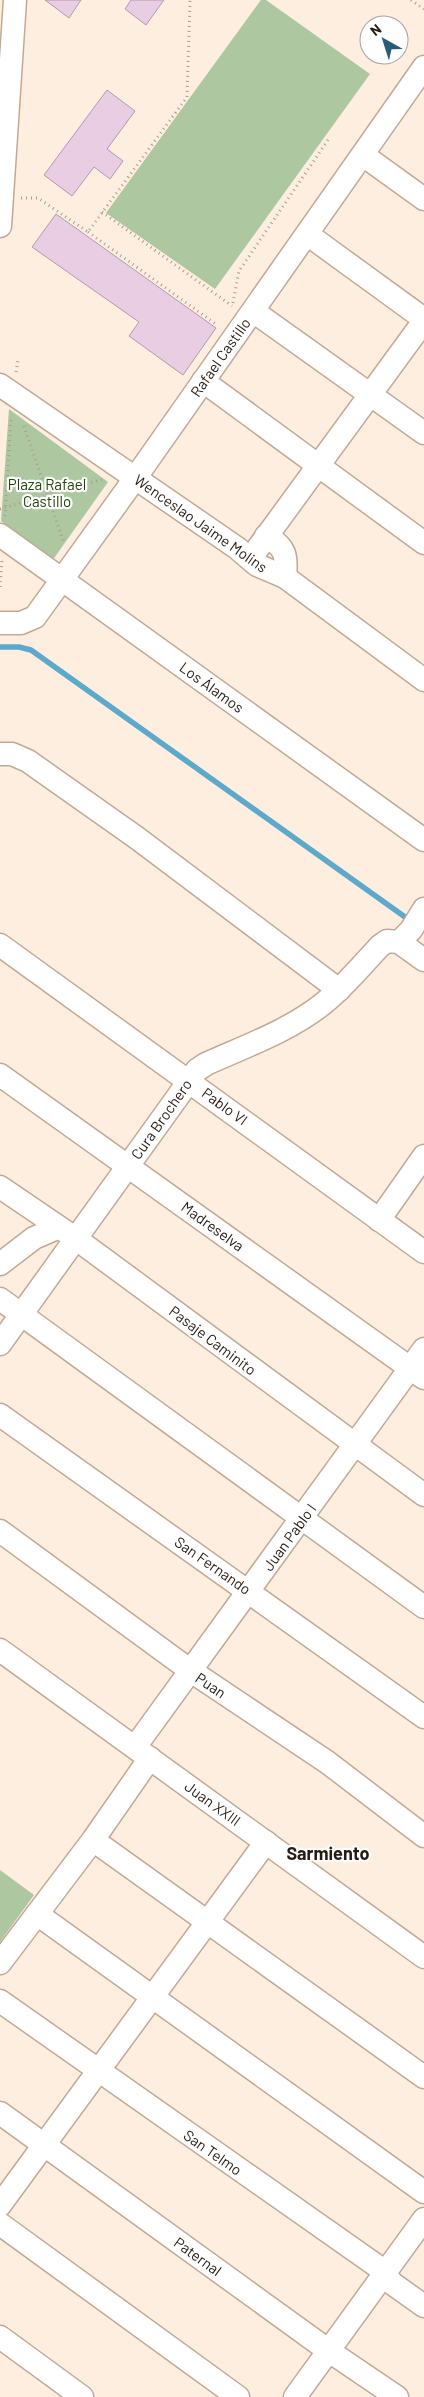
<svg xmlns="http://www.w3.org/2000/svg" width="424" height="2397" font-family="Barlow,sans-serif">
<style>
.green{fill:#adc7a1}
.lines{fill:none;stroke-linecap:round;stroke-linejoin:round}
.stream{stroke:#5ca9cb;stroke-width:5.5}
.building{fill:#e9cde3;stroke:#b499ae}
.minor-casing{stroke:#c3a993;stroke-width:25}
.path{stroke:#aa9c90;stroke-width:3;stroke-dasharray:1 4;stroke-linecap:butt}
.minor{stroke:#fff;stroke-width:22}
.labels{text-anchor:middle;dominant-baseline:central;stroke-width:4.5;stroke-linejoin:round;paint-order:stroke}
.street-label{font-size:15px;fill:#251b13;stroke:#fefefe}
.park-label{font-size:15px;fill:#204507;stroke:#fefefe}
.quarter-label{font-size:18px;font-weight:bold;fill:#251b13;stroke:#fefefe}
</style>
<rect width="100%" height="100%" fill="#feeee0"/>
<g class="green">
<path d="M261,0H266L370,74L215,289L106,213Z"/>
<path d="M9,409L108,482L52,561L1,521Z"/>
<path d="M0,1870L34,1895L0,1942Z"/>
</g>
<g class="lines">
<path class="stream" d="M0,647H19L31,650L412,922"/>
</g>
<g class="building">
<path d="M45,0H81L69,18Z"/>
<path d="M131,0H164L146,25L125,9Z"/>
<path d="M107,90L135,111L107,149L123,161L110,179L94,167L72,196L44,175Z"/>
<path d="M56,214L216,328L183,375L129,336L139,322L32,247Z"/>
</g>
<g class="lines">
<g class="minor-casing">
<g id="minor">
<path d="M363,155L424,199"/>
<path d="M0,226L15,0"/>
<path d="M307,234L424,319"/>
<path d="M253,311L424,433"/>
<path d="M203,381L424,543"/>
<path d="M0,385L237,548L257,565L285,577L424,680"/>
<path d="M0,535L424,840"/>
<path d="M266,536C286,547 287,556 285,577"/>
<path d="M250,559L424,321"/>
<path d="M0,623H21L35,617L136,477L424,67"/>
<path d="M0,754H12L28,761L137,838L339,990"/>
<path d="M399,942L411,930L424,909"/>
<path d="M399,942L424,960"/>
<path d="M0,945L424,1252"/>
<path d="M0,1075L424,1378"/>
<path d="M0,1187L75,1238L424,1495"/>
<path d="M379,1220L424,1156"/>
<path d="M0,1264L34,1238L57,1228"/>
<path d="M0,1299L424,1607"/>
<path d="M0,1344L197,1070L206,1064C246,1046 289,1031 324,1003C345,986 362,965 380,946L387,941L399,942"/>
<path d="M0,1415L424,1717"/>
<path d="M0,1531L191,1671L327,1762L424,1836"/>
<path d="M0,1650L424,1957"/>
<path d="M135,1747L424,1349"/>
<path d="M93,1840L424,2077"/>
<path d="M37,1914L424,2192"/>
<path d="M0,1963L93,1840L150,1758"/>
<path d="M0,2001L377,2266L393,2284L424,2306"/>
<path d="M0,2113L329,2351L397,2397"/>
<path d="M0,2205L266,1842"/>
<path d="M0,2224L238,2397"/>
<path d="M0,2337L82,2397"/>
<path d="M295,2397L424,2219"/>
</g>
</g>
<g class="path">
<path d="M411,0L424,9"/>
<path d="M21,198H38L88,232L187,97L190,0"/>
<path d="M102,212L232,306"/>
<path d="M88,232L217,325"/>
<path d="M233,303L239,271L330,137"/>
<path d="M16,372L18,360"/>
<path d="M24,426L64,543"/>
<path d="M0,509L103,479"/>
<path d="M5,516L11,418"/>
<path d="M0,587L2,560"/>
</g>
<use href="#minor" class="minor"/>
</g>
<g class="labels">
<g class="street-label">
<text transform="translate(220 357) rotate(-55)">Rafael Castillo</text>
<text transform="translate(201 523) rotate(35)">Wenceslao Jaime Molins</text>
<text transform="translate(212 687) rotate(36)">Los Álamos</text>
<text transform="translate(225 1106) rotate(36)">Pablo VI</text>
<text transform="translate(161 1119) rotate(-55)">Cura Brochero</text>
<text transform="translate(213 1226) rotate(36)">Madreselva</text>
<text transform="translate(213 1340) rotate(37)">Pasaje Caminito</text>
<text transform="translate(289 1537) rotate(-54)">Juan Pablo I</text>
<text transform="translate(213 1565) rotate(35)">San Fernando</text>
<text transform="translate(211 1685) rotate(34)">Puan</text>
<text transform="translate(213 1803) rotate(36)">Juan XXIII</text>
<text transform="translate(213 2152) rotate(35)">San Telmo</text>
<text transform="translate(198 2256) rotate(36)">Paternal</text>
</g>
<g class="park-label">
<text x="47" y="484">Plaza Rafael<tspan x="47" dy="17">Castillo</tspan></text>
</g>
<g class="quarter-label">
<text x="328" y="1853">Sarmiento</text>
</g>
</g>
<g transform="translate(384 40) rotate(321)"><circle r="24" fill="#fefefe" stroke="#a7a3a0"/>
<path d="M0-4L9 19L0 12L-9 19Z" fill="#275c78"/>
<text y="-8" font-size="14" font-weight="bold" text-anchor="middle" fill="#251b13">N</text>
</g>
</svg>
